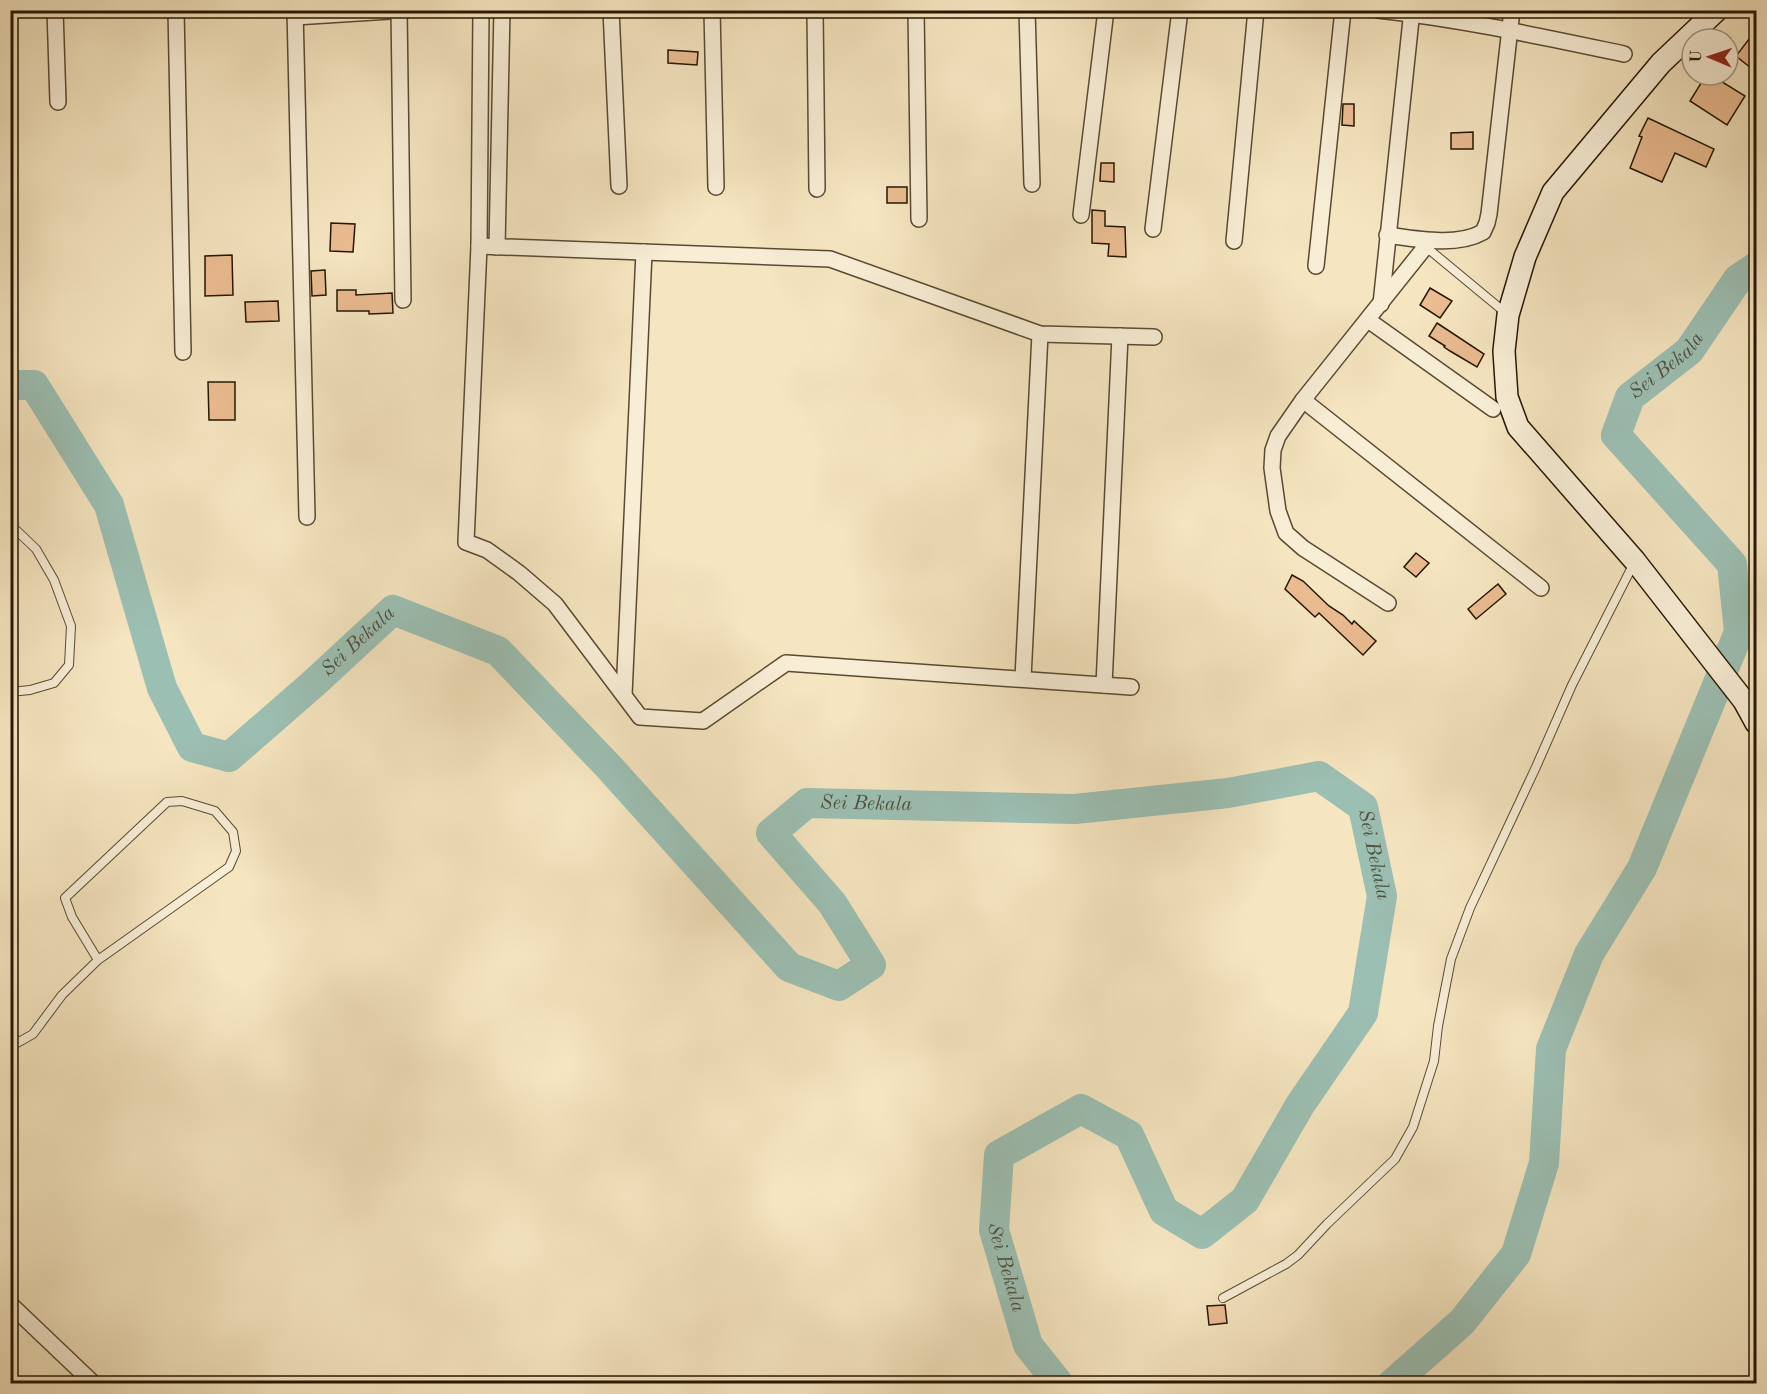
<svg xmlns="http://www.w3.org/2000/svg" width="1767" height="1394" font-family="'Old Standard TT',serif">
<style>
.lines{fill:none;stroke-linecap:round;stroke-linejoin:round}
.river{stroke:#9cbfb3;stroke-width:30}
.building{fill:#ebbc92;stroke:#261601;stroke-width:1.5}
.service-casing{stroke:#5a4a31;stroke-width:10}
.minor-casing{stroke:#5a4a31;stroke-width:18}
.secondary-casing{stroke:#261601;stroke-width:24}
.service{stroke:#f8eed6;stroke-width:8}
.minor{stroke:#f8eed6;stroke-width:15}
.secondary{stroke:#f8eed6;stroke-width:21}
.labels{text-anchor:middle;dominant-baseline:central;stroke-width:4.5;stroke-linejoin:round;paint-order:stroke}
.water-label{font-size:20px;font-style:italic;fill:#4f513f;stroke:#f8eed6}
</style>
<rect width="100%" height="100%" fill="#f5e5c0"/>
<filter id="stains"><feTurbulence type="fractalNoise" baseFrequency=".00333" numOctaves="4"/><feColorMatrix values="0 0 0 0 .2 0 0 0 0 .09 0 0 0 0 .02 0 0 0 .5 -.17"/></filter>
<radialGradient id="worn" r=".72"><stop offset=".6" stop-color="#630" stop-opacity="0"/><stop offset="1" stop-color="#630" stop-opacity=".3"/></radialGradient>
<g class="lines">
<g class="river">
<path id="s1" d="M10,385H34L109,505L162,688L192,747L229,757L313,684L393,610L498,651L608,766L789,967L839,986L871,965L832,903L771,833L807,803L1075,809L1228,793L1319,776L1363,807L1382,896L1363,1013L1300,1105L1245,1200L1202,1234L1164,1211L1129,1135L1081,1109L999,1155L994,1230L1028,1345L1059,1384"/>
<path id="s2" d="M1392,1384L1462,1322L1516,1254L1544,1163L1551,1049L1589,954L1642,868L1739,632L1732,564L1616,435L1630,397L1689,351L1738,279L1756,267"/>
</g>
</g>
<g class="building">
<path d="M1756,30V72L1736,56Z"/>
<path d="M668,50L698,52L697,65L668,63Z"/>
<path d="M1706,75H1711L1745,96L1727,125L1690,101Z"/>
<path d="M1343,104H1354V126L1342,125Z"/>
<path d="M1648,118L1714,149L1706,167L1675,153L1662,182L1630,168L1642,137L1639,136Z"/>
<path d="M1473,132V149H1451V133Z"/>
<path d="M1101,163H1114V182L1100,181Z"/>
<rect x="887" y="187" width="20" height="16"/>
<path d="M1092,210L1105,211V226L1125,227L1126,257L1108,256L1109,244L1092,243Z"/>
<path d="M331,223L355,224L353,252L330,251Z"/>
<path d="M232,255L233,295L205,296V256Z"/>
<path d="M325,270L326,295L312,296L311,271Z"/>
<path d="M1430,288L1452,301L1440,318L1420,305Z"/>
<path d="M337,290H356V295L392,293L393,313L369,314V311H337Z"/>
<path d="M278,301L279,321L246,322L245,302Z"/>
<path d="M1437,323L1484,354L1477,367L1450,351L1444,347L1445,346L1429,336Z"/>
<path d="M208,382H235V420H209Z"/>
<path d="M1416,553L1429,563L1416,577L1404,567Z"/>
<path d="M1292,575L1303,581L1329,606L1343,615L1352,624L1354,621L1376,641L1363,655L1319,613L1315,617L1285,589Z"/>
<path d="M1498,584L1506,594L1476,619L1468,609Z"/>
<path d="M1225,1305L1227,1323L1209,1325L1207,1306Z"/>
</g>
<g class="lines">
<g class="service-casing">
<g id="service">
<path d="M1426,247L1507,314"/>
<path d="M10,528L15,529L36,549L54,580L71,626L69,665L54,683L30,690L10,692"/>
<path d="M10,1047L33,1034L62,995L98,960L229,867L236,851L233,832L215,811L182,801L167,802L65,898L72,917L98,960"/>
<path d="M1223,1298L1286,1264L1298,1255L1327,1224L1395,1159L1413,1127L1434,1061L1438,1026L1451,959L1470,908L1536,767L1572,685L1634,563"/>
</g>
</g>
<g class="minor-casing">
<g id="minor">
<path d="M55,10L58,102"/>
<path d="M176,10L183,352"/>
<path d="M295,10L307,517"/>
<path d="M399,10L403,300"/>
<path d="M481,10L479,246L466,542L487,550L519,573L555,604L640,717L703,721L786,663L1131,687"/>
<path d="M611,10L619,186"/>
<path d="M712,10L716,187"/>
<path d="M815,10L817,189"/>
<path d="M916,10L919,219"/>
<path d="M1027,10L1032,184"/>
<path d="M1378,10C1461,19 1543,37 1624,54"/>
<path d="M295,17L406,10"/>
<path d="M1081,215L1106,10"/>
<path d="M1153,229L1180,10"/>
<path d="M1387,235C1416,239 1457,247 1483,232L1487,223L1489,214L1512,10"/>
<path d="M1234,241L1256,10"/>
<path d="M479,246L830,259L1040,334L1154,337"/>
<path d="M497,247L502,10"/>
<path d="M1316,266L1343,10"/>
<path d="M1381,304L1412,10"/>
<path d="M1368,320L1493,409"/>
<path d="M1303,400L1541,588"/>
<path d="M1388,603L1303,548L1286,533L1278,511L1272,468L1273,450L1278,436L1303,400L1430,241"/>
<path d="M1023,678L1040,334"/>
<path d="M1104,685L1120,336"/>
<path d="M624,695L644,252"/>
<path d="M10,1304L94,1384"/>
</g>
</g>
<g class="secondary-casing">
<path id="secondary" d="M1717,10L1661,63L1553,192L1525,257L1508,315L1504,351L1507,397L1518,427L1635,561L1744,701L1756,723"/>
</g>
<use href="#service" class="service"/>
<use href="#minor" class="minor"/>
<use href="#secondary" class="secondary"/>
</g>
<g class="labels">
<g class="water-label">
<text stroke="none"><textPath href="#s2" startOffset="1179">Sei Bekala</textPath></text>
<text stroke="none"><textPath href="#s1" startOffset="634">Sei Bekala</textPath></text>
<text stroke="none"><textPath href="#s1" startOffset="1587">Sei Bekala</textPath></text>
<text stroke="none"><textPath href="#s1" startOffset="2145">Sei Bekala</textPath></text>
<text stroke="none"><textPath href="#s1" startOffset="2973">Sei Bekala</textPath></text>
</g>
</g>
<rect width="1767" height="1394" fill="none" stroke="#f5e5c0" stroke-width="36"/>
<rect x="12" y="12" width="1743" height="1370" fill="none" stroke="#261601" stroke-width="3"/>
<rect x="18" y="18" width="1731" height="1358" fill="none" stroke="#261601" stroke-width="1.5"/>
<g transform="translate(1710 57) rotate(272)"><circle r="28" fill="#f8eed6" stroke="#a49881" stroke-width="1.5"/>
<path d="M0-4.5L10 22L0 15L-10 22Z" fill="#8f2418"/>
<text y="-9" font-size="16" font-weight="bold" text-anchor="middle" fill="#261601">U</text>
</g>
<rect width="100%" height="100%" filter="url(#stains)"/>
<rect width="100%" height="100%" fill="url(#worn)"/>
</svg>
